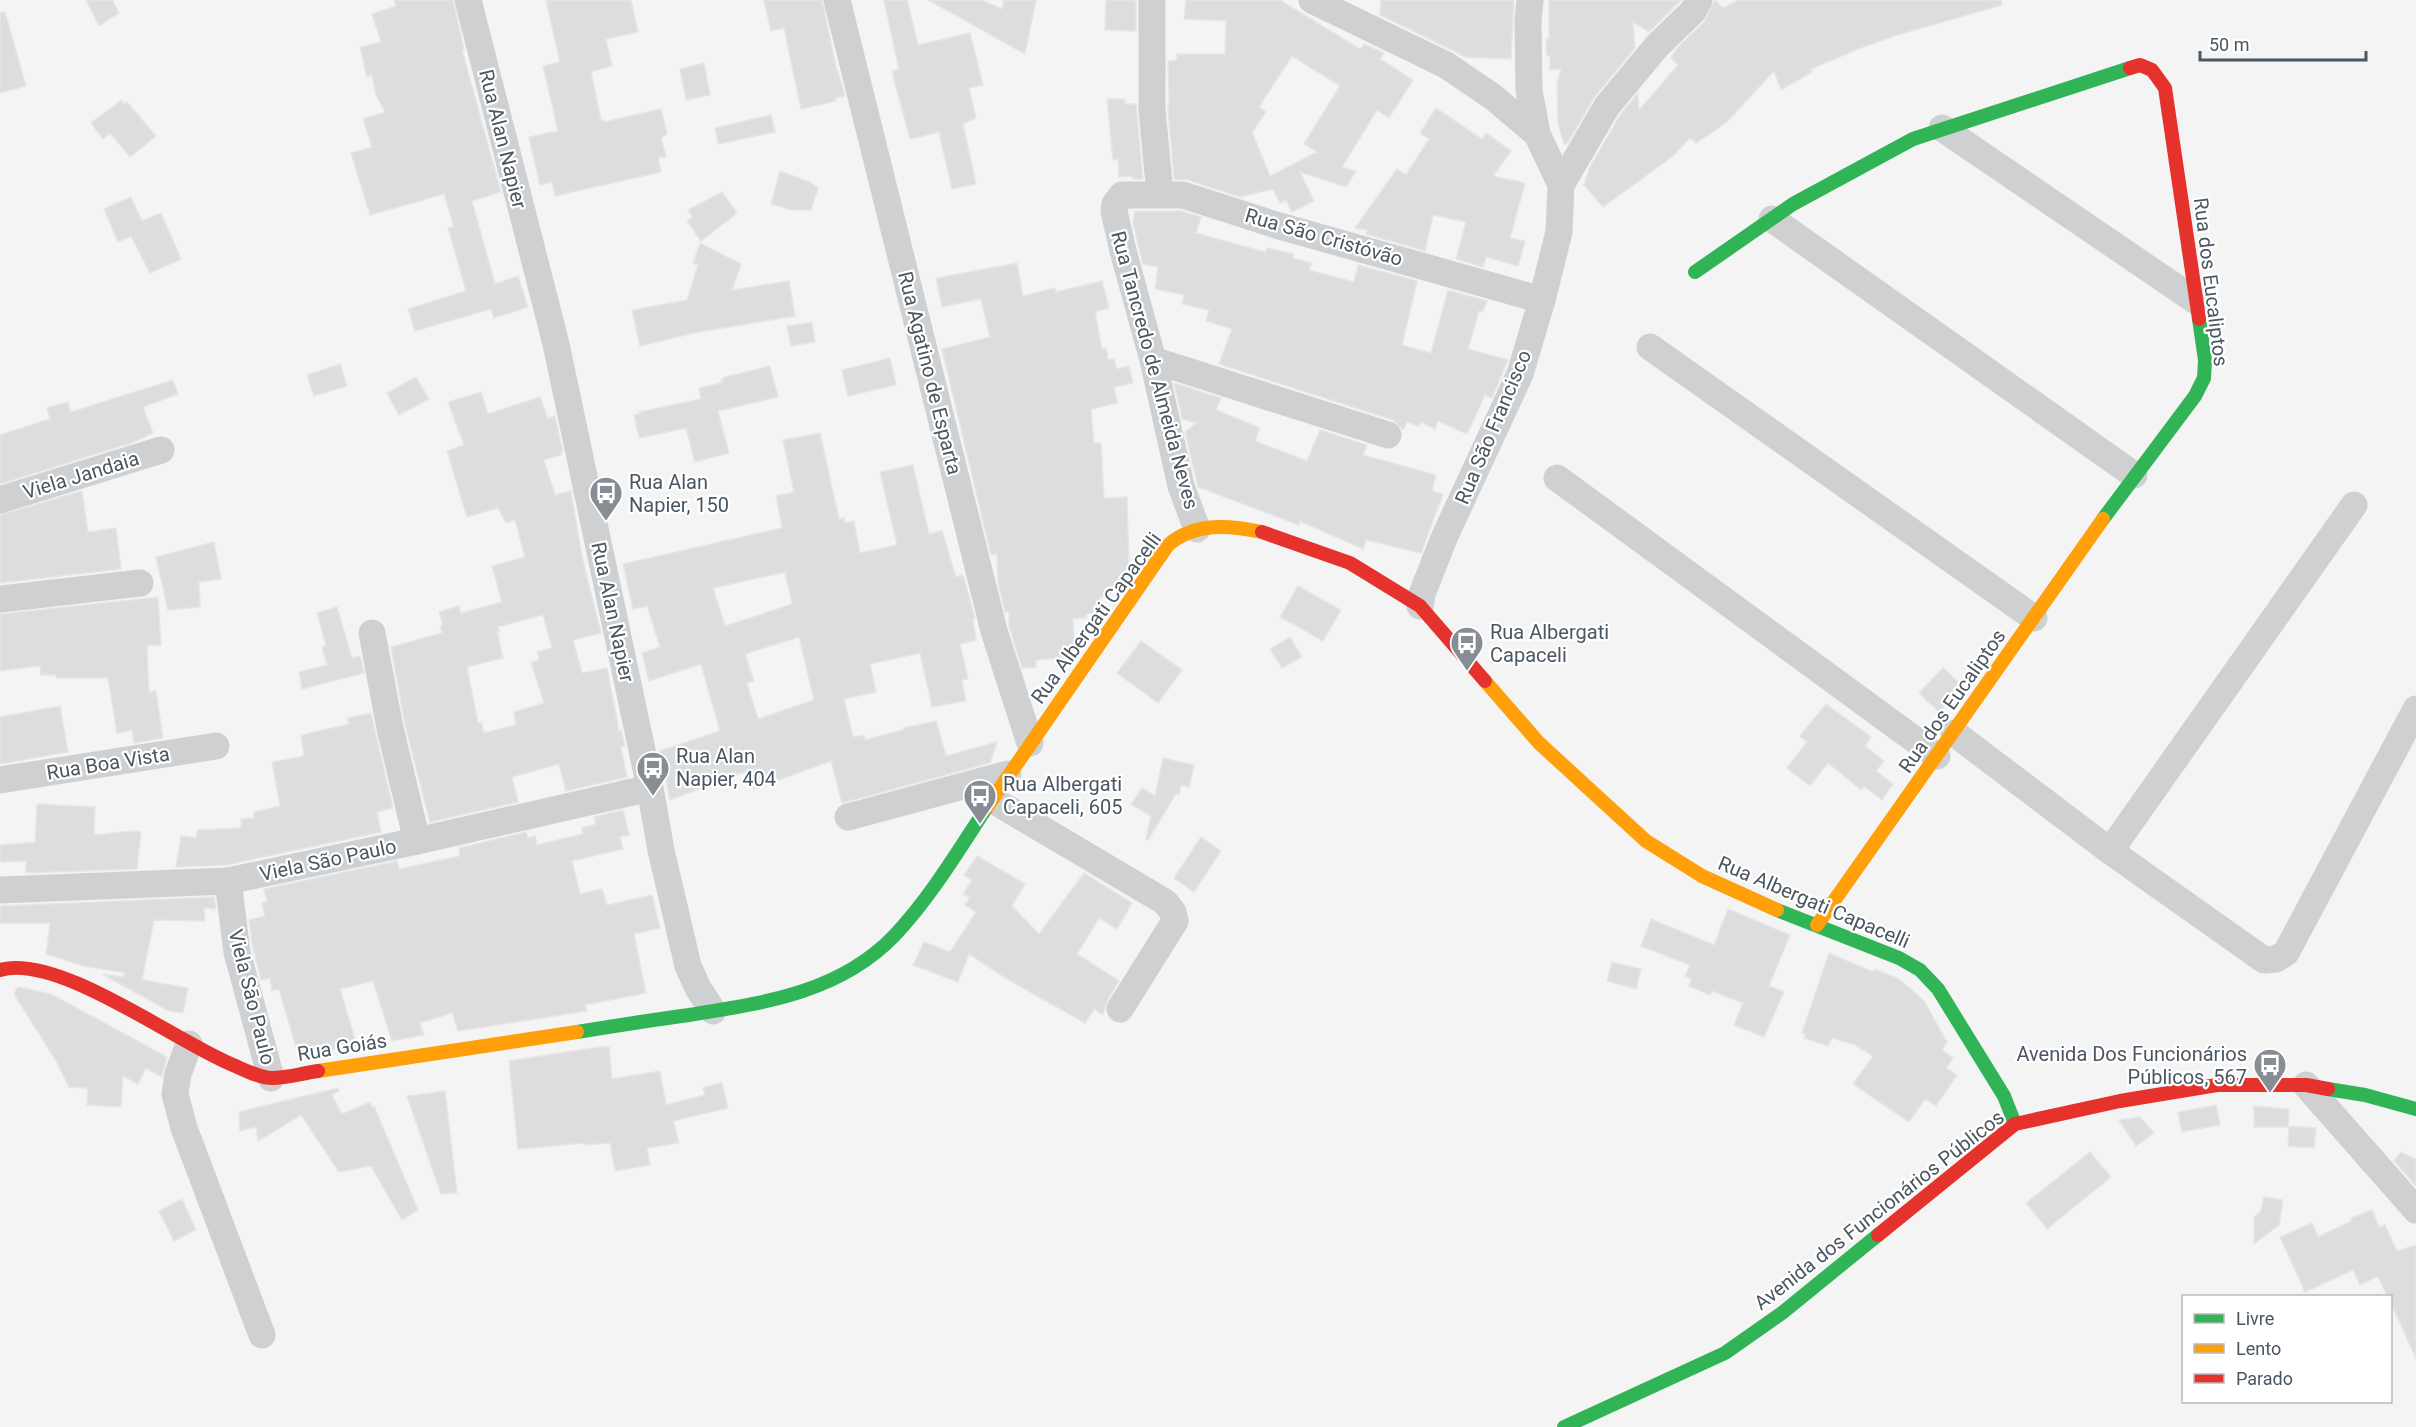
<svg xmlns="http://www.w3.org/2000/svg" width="2416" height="1427" font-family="Roboto,sans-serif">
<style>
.building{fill:#ddddde;stroke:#e5e6e7;stroke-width:1.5;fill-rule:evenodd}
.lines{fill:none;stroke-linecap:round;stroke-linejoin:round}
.street{stroke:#ced0d2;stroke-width:27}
.fast{stroke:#30b455;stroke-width:14}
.slow{stroke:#ff9f0a;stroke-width:14}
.jam{stroke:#e5322d;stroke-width:14}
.labels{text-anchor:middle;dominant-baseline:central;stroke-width:4.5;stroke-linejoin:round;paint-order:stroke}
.street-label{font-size:20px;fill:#4a5661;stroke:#fff}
.poi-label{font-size:20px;fill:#4a5661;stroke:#fff;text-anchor:start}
</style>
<rect width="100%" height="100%" fill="#f4f4f4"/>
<g class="building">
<path d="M86,0H112L119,13L99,26Z"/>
<path d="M394,0H453L464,49L462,50L501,192L472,201L495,284L518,276L528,307L494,318L491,309L415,331L408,309L466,291L448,228L454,227L444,194L370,215L351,153L372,147L363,119L385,112L376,95L372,75L367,77L360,47L381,42L372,14L396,6Z"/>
<path d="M546,0H631L638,32L606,39L612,66L591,72L601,120H604V122L661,109L667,134L661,138L666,157L658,158L661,172L555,196L552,182L540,185L529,137L558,131L543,66L560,62Z"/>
<path d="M764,0H822L837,71H838L845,96L835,98L836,101L801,109L784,28L771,31Z"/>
<path d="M884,0H907L918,45L970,33L983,85L969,88L976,118L963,124L976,184L952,189L939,132L910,139L893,76V71L899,69Z"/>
<path d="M928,0H982L1002,9L1004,0H1036L1025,54Z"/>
<path d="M1106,0H1136V31L1105,30Z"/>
<path d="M1186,0H1280L1360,49L1364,44L1384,53L1380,59L1413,80L1389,118L1377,110L1342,167L1356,171L1346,187L1300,172L1314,201L1292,212L1286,200L1280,203L1273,189L1240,197L1188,180L1174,179L1168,109L1169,102L1168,61L1177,60V54H1225L1226,21L1184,19ZM1292,56L1340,86L1304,144L1317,152L1270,176L1252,132L1266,112L1259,107Z"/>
<path d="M1381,0H1514L1511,59L1466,57L1380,15Z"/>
<path d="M1549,0H1681L1649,32L1633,22L1635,48L1595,96L1567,144H1564L1558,124L1557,83L1561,69L1550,70V56H1547L1546,39H1549Z"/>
<path d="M1715,0L1723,8L1739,0H2001L2002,5L1894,36L1858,49L1811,69L1812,72L1781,90L1774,71L1726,123L1696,143L1690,138L1673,156L1603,207L1584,185L1589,169L1620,115L1638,93L1639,110L1678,65L1671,58L1677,48L1704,22Z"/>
<path d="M5,12L26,86L0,93V13Z"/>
<path d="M704,63L710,95L686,100L680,69Z"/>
<path d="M1107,99H1125V104H1136L1143,179H1132V176L1119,177L1118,159L1113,160Z"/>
<path d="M122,100L124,104L127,102L156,136L130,157L110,133L103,139L91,123Z"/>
<path d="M1436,108L1482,139L1486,133L1511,151L1493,176L1525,183L1510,238L1525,241L1518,266L1486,257L1483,267L1456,259L1466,222L1433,215L1425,251L1366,234L1367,230L1355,228L1397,169L1406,175L1429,139L1420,133Z"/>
<path d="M771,115L775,132L718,144L715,128Z"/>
<path d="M780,171L809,182L818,188L811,210H792L771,204Z"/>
<path d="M722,192L737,213L701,241L687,221L692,217L688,210Z"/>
<path d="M131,197L142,221L161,213L181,259L150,273L131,236L118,242L104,209Z"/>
<path d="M1135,211H1181L1201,217L1196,233L1265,252L1267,248L1294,254L1293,258L1312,263L1309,270L1354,282L1358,265L1417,281L1402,345L1431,353L1448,290L1487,301L1483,312L1479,311L1468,349L1508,360L1492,398L1485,395L1467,434L1438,421L1435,429L1421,422L1419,426L1407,422L1403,430L1393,420L1219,364L1232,329L1206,321L1209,310L1182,304L1184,295L1155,289L1158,267L1143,264L1133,223Z"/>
<path d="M700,243L741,264L732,290L789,281L795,316L694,333L640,346L632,310L687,300L698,265L693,263Z"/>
<path d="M1017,263L1023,296L1055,288L1056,292L1102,281L1109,308L1095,312L1102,349L1106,348L1108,360L1114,359L1117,369L1129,366L1133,383L1114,387L1117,403L1091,409L1094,443H1101L1104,498L1127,497L1129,567L1108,597H1100L1097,613L1086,614V618L1073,619L1074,645L1061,658L1036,660V667L1022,668L1009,626V611L1005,612L998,583L997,554L991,555L942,349L990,337L981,299L942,307L936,278Z"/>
<path d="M812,322L815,342L791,346L787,326Z"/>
<path d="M890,358L896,385L848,396L842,370Z"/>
<path d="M340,364L347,386L314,396L307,375Z"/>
<path d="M770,366L778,397L718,411L729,453L695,462L686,428L639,438L634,415L640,414L639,412L701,399L699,388L722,383L721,380L725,377Z"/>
<path d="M416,377L429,399L399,415L387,393Z"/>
<path d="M173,380L178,394L143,407L153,433L131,443L0,484V435L50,419L47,408L68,402L71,412Z"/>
<path d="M1174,383L1221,398L1216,410L1260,428L1255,441L1307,461L1320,430L1367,445L1363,455L1436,475L1432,491L1443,494L1421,553L1366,540L1363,549L1300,521L1299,525L1198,487L1185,432L1196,423L1182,419Z"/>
<path d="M481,392L488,414L540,397L548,419L555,416L563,452H561V455L544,460L555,495L571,491L582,557L601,633L573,640L582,673L607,668L619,731L621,730L625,746L621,747L627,777L566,791L559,764L512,777L518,802L430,822L405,725L391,647L442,633L440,626L443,625L439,612L459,606L461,613L502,602L492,566L525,557L515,520L506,523L498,508L467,517L447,451L464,445L448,402ZM543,615L552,648L537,652L539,660L531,662L544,703L514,712L516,725L484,733L481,722L478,723L467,667L503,658L497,632H500L498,627Z"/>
<path d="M820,433L839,519L844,518L845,523L854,521L860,553L897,545L880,472L913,465L929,534L942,531L956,577L963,575L975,618L973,619L976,640L960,644L968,679L962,680L966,701L932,707L920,653L870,664L876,692L844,699L853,737L864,735L865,740L903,730V728L936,721L946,756L997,742L990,763L842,803L831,761L754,789L747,771L670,800L660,751L720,731L701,664L649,681L642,653L660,647L647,606L633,609L623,564L782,528L776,496L794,492L783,440ZM785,572L792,604L725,626L713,588ZM799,637L814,700L758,719L747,683L754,681L745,654Z"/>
<path d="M82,491L88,532L116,528L121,569L0,583V515Z"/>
<path d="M214,542L221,579L199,582L200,607L168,610L156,557Z"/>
<path d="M1298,586L1341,610L1323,641L1280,617Z"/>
<path d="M158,597L161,645L147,646L149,692L156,691L163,738L134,743L132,730L117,733L108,678H56V675H41L40,666L0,671V614Z"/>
<path d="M337,607L352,658L360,656L364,673L302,689L299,672L327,665L322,647L326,645L317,613Z"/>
<path d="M1290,637L1302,657L1282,668L1270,649Z"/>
<path d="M1141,641L1182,670L1158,703L1117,673Z"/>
<path d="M1943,668L1963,686L1939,712L1919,693Z"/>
<path d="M1826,704L1871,737L1865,746L1884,761L1876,771L1893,784L1882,800L1864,786L1861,790L1828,763L1810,786L1787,768L1807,742L1800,736Z"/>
<path d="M60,706L68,752L0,764V717Z"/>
<path d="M371,713L393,808L377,812L381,832L226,865L176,867L181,836L196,838L198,830L241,828V819L254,818V812L280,806L272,762L304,756L301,735L349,724L347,718Z"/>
<path d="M1163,758L1194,765L1189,787L1181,785L1179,795L1176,794L1148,840L1146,839L1151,816L1131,804L1142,788L1155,796Z"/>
<path d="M37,804L95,807L94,835L131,831L141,832L137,869L26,873V861L0,862V845L35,842Z"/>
<path d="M623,810L629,835L620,837L623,849L572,861L580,894L602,889L607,905L652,895L660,928L634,934L646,993L585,1005L587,1011L458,1031L452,1013L420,1023L424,1035L392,1041L373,981L340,989L357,1046L298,1055L279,989L272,991L270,978L261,980L252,943L249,920L265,916L262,903L267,902L264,889L397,861L399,869L460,856L459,848L526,832L528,838L535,836L537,845L583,834L582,828L596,824L594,817Z"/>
<path d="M1201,837L1221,851L1194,892L1174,878Z"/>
<path d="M977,856L1025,884L1012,906L1039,934L1084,873L1132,903L1117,929L1099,918L1077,954L1119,981L1107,1001L1103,1015L1094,1009L1085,1023L1007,979L969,954L958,982L913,965L924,942L950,952L976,912L965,905L970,898L963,894L972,880L964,875Z"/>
<path d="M214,897L216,909L204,908L205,921L154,920L142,980L188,988L183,1013L167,1010L102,974L124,977L125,973L84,966L46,954L50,923H0V906Z"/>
<path d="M1728,909L1790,935L1769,986L1784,992L1764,1037L1734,1025L1743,1003L1712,991L1710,995L1689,986L1691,979L1685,976L1690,965L1641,946L1651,919L1714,945Z"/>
<path d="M1829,953L1873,972L1875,969L1899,979L1924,1001L1947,1042L1942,1050L1953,1058L1946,1068L1957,1075L1936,1106L1925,1099L1909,1122L1853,1084L1873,1056L1855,1045L1832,1038L1828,1046L1804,1038L1806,1034L1802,1033Z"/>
<path d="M1612,962L1641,969L1636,989L1607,981Z"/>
<path d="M18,987L51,994L167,1057L162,1077L146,1068L138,1084L123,1076L121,1107L87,1105L88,1088L69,1087L55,1059L14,994Z"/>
<path d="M599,1047H609L612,1079L660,1071L666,1105L705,1095L703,1088L722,1082L728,1108L673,1121L679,1143L647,1148L650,1165L615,1171L610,1143L585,1145L584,1143L518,1149L509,1061Z"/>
<path d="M338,1088L339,1091L332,1095L342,1114L370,1102L372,1107L374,1106L418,1210L402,1220L371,1166L339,1172L301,1115L258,1141L256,1127L240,1131L239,1112Z"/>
<path d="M445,1091L457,1193L441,1194L407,1096Z"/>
<path d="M2216,1105L2220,1125L2182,1132L2178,1112Z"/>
<path d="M2254,1106L2289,1109L2288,1127H2254Z"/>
<path d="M2140,1117L2154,1133L2136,1146L2119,1120Z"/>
<path d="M2289,1126L2316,1128L2314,1148L2288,1146Z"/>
<path d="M2090,1152L2111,1177L2047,1229L2026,1203Z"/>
<path d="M2401,1152L2416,1159V1186L2394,1161Z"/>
<path d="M2264,1197L2283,1200L2279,1225L2254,1244V1217L2261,1211Z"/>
<path d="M182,1199L196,1230L174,1241L159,1211Z"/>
<path d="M2372,1210L2379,1227L2385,1225L2397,1251L2416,1245V1359L2391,1303V1296H2387L2378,1276L2360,1285L2353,1270L2305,1292L2280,1237L2312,1223L2318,1237L2352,1221L2351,1218Z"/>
</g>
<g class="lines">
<g class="street">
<path d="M468,0L556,344L650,788L661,850L688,966L698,988L713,1011"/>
<path d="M837,0L994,631L1030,743"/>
<path d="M1152,0V110L1160,194"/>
<path d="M1312,0L1446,65L1493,97L1537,134"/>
<path d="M1942,128L2196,301"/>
<path d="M1561,185L1607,106L1657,46L1693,11L1699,0"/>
<path d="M1772,219L2134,475"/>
<path d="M1650,347L2034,618"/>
<path d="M1153,360L1388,435"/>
<path d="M1557,478L1937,756"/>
<path d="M0,500L161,450"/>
<path d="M1197,529L1181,486L1153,360L1123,251L1114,211L1115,204L1122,195H1183L1276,225L1542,300"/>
<path d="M0,599L140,583"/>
<path d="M1420,606L1422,594L1444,538L1520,374L1542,300L1559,232L1561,185L1537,134L1529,90L1528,21L1530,0"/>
<path d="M372,633L390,728L417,841"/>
<path d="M1954,733L2110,851L2264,960L2276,959L2286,953L2416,709"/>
<path d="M0,780L216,746"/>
<path d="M991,799L1165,902L1173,912L1175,921L1120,1009"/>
<path d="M848,817L1008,774"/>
<path d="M2110,851L2354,505"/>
<path d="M228,881L237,952L271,1078"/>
<path d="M0,890L228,881L417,841L650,788"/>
<path d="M189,1044L178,1074L175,1094L184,1128L262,1335"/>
<path d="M2306,1085L2416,1210"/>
</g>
<g class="fast">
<path d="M1695,272L1793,204L1913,139L2130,68"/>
<path d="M2103,519L2195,396L2204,378L2205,360L2199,319"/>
<path d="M1777,910L1899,958L1920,970L1938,989L2004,1096L2015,1124"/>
<path d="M577,1032C614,1026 652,1020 689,1015C763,1003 839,993 894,936C930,898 958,851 987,807"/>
<path d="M2328,1089L2365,1095L2416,1109"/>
<path d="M1564,1427L1725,1353L1782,1313L1878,1235"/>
</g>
<g class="slow">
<path d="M1485,681L1539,743L1646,841L1702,876L1777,910"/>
<path d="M987,807L1168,545C1195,522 1229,525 1262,532"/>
<path d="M1817,925L2103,519"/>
<path d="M318,1071L577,1032"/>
</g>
<g class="jam">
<path d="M2130,68L2140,65L2152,70L2165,88L2199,319"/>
<path d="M1262,532L1350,563L1420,606L1485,681"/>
<path d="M0,970C58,953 176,1042 233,1065C245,1070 260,1078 272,1078C287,1078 303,1073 318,1071"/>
<path d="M1878,1235L2015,1124L2120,1101L2217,1085H2306L2328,1089"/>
</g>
</g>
<defs>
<g id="bus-pin" transform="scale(1.725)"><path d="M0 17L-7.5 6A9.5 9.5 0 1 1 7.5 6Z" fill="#868d94" stroke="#fff"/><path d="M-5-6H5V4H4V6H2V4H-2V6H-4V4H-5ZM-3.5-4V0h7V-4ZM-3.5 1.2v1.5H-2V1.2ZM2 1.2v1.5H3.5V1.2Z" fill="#fff"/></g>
</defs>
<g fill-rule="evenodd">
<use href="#bus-pin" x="606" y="493"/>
<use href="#bus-pin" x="1467" y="643"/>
<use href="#bus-pin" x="653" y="768"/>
<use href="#bus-pin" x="980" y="796"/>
<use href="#bus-pin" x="2270" y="1065"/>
</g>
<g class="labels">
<g class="street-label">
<text transform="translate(503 139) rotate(76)">Rua Alan Napier</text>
<text transform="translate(1324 237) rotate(16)">Rua São Cristóvão</text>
<text transform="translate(2211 282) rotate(83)">Rua dos Eucaliptos</text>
<text transform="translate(1155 370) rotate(75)">Rua Tancredo de Almeida Neves</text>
<text transform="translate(930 373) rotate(76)">Rua Agatino de Esparta</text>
<text transform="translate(1493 427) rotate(-67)">Rua São Francisco</text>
<text transform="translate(81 475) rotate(-17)">Viela Jandaia</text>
<text transform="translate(613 612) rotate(78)">Rua Alan Napier</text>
<text transform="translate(1096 618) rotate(-54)">Rua Albergati Capacelli</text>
<text transform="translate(1952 701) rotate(-55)">Rua dos Eucaliptos</text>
<text transform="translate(108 763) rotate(-9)">Rua Boa Vista</text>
<text transform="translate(328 860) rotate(-12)">Viela São Paulo</text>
<text transform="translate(1814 902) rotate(23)">Rua Albergati Capacelli</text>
<text transform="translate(252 997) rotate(76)">Viela Sāo Paulo</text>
<text transform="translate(342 1047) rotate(-9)">Rua Goiás</text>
<text transform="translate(1879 1210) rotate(-38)">Avenida dos Funcionários Públicos</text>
</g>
<g class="poi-label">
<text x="629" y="482">Rua Alan<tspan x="629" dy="23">Napier, 150</tspan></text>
<text x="1490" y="632">Rua Albergati<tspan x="1490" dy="23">Capaceli</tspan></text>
<text x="676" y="756">Rua Alan<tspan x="676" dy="23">Napier, 404</tspan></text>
<text x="1003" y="784">Rua Albergati<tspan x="1003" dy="23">Capaceli, 605</tspan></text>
<text x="2247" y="1054" text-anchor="end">Avenida Dos Funcionários<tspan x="2247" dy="23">Públicos, 567</tspan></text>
</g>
</g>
<rect x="2182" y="1295" width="210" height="108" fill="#ffffff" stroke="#b7bbc0" stroke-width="1.5"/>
<rect x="2194" y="1314" width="30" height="9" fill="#30b455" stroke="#b7bbc0" stroke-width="1.5"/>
<text x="2236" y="1325" font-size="18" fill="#4a5661">Livre</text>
<rect x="2194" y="1344" width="30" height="9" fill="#ff9f0a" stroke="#b7bbc0" stroke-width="1.5"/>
<text x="2236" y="1355" font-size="18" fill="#4a5661">Lento</text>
<rect x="2194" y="1374" width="30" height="9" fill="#e5322d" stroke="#b7bbc0" stroke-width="1.5"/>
<text x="2236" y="1385" font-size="18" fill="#4a5661">Parado</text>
<path d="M2200 51v9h166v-9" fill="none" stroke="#4a5661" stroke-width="3"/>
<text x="2209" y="51" font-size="18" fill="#4a5661" stroke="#ffffff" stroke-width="4.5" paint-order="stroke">50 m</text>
</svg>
